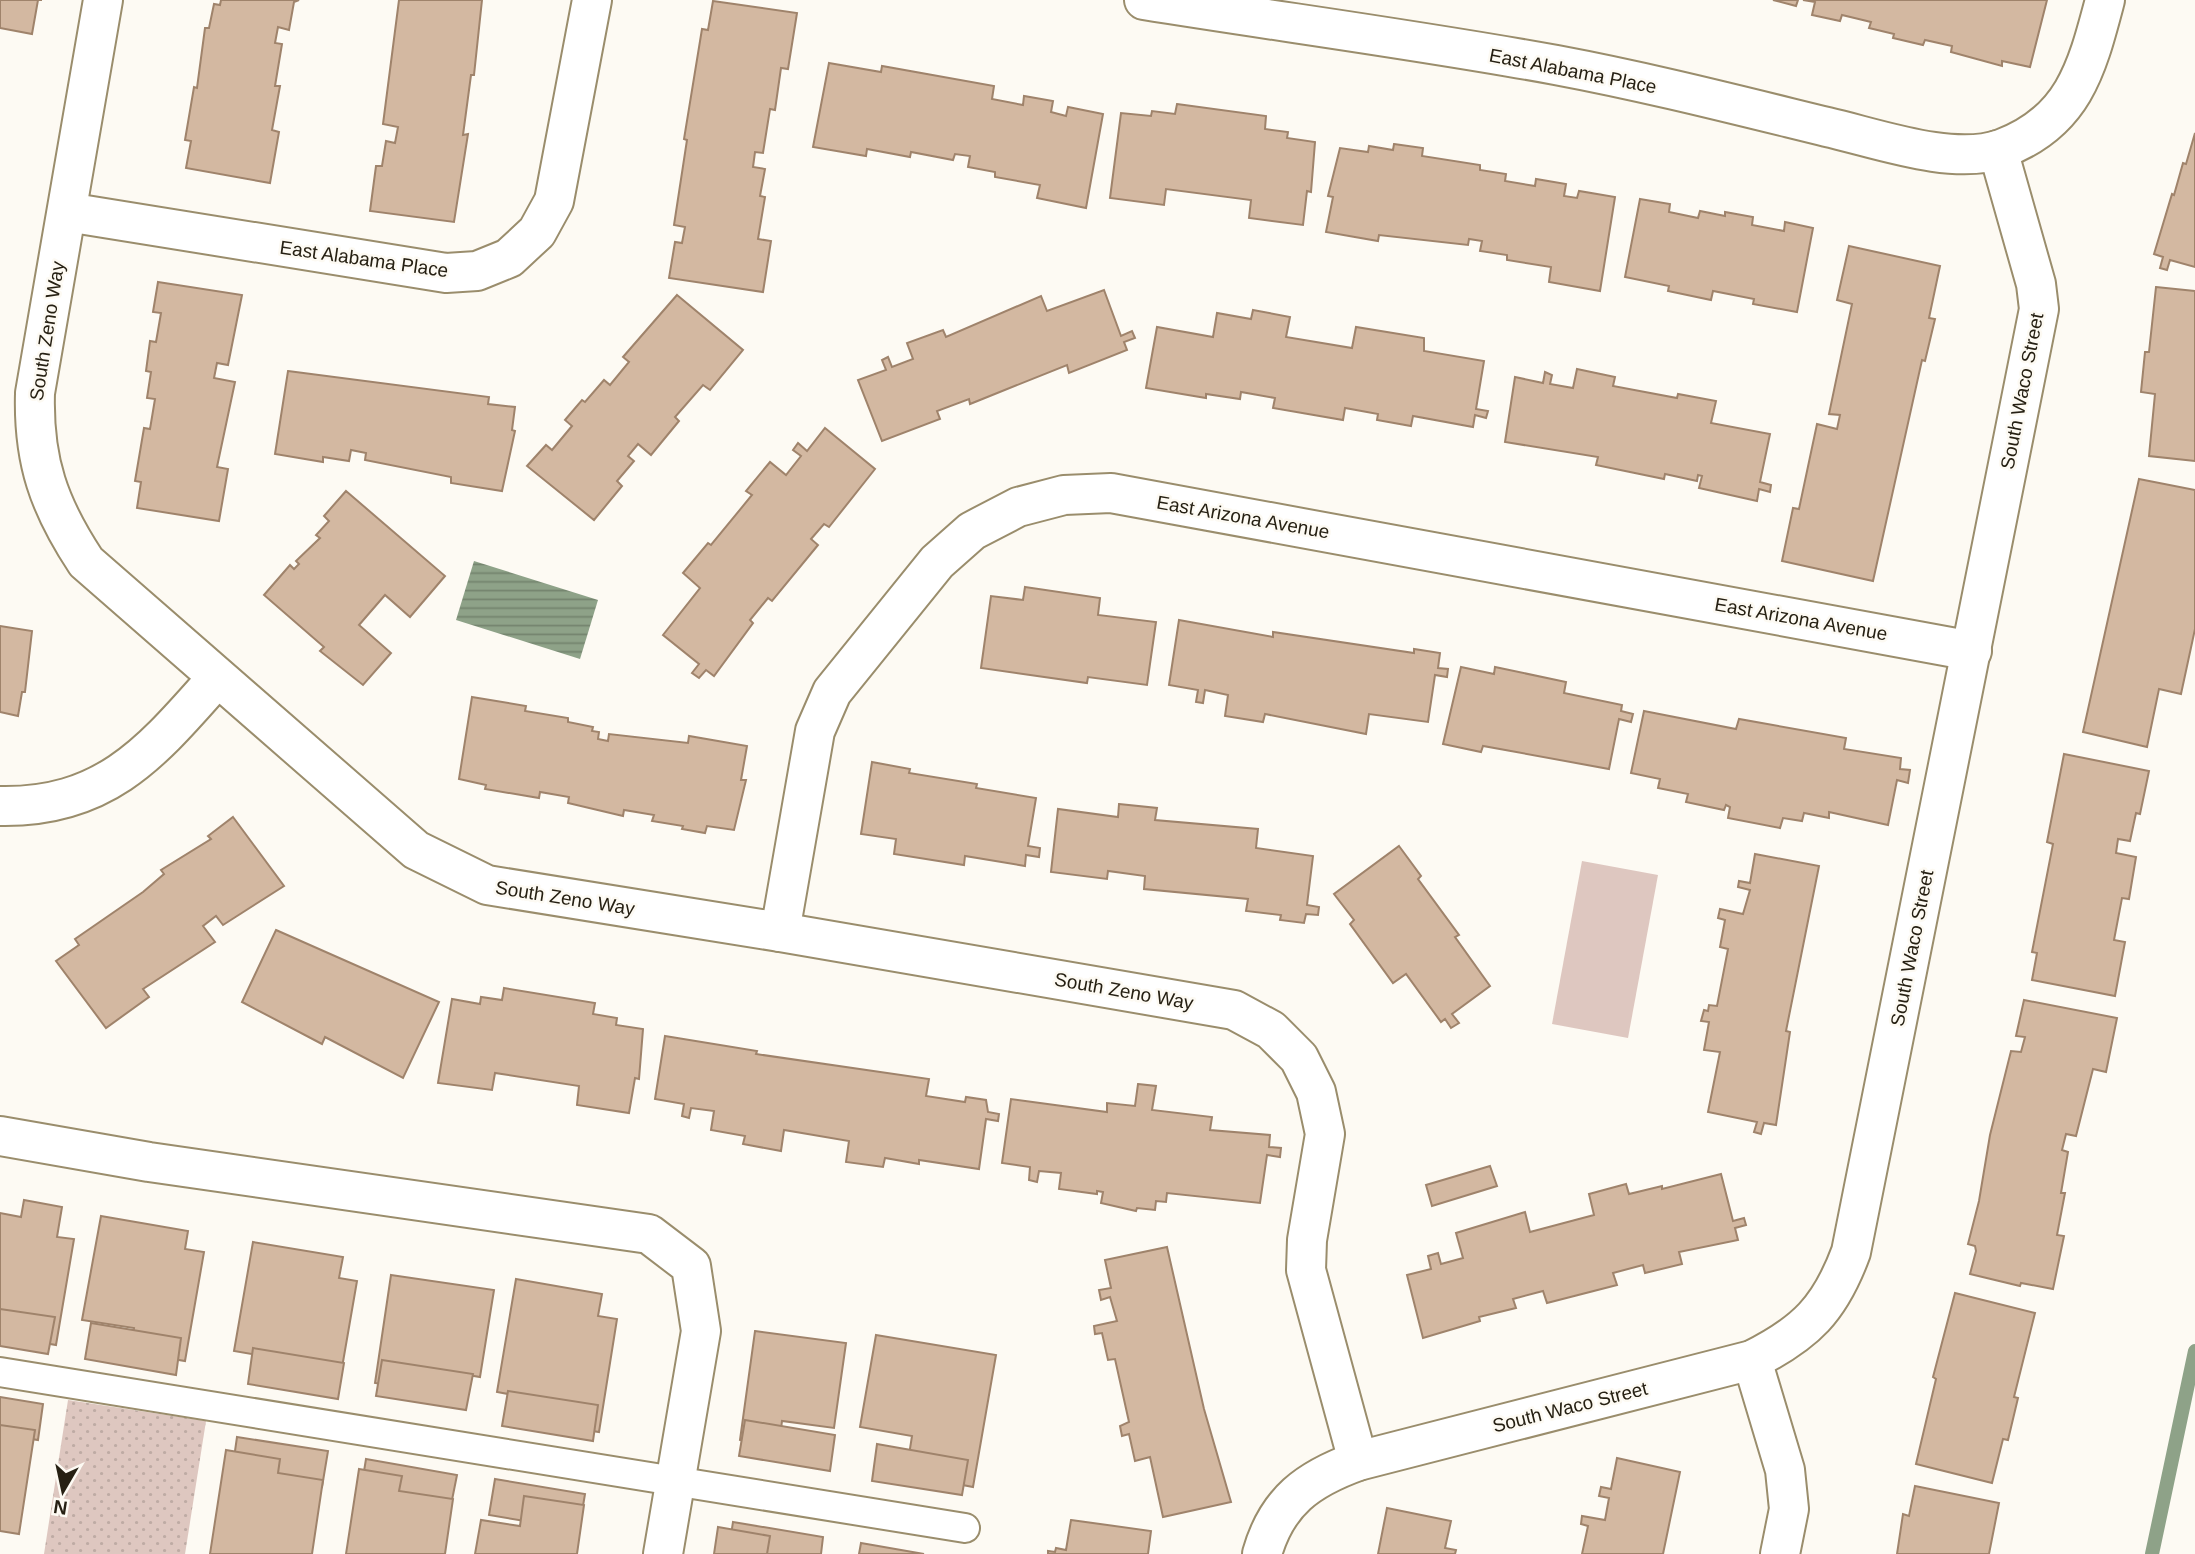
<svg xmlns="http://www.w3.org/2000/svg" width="2195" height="1554" font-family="Helvetica,sans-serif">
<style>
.grass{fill:#dec7c0}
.park{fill:url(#park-dots)}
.water{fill:url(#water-rules)}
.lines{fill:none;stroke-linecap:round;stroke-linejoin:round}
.stream{stroke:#8ea288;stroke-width:14}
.building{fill:#d3b8a1;stroke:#9f836b;stroke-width:2}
.service-casing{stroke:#9a8d6c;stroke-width:32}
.minor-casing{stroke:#9a8d6c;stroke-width:42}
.service{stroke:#fff;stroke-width:28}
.minor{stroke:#fff;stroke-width:38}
.labels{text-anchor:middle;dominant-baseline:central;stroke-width:5;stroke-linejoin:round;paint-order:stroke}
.street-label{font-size:19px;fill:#262013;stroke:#fdfaf3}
</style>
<defs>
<pattern id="park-dots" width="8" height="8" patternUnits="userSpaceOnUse" patternTransform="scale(1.75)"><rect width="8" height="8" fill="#dec7c0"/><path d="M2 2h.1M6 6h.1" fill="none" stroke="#beaba4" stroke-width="1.8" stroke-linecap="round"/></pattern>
<pattern id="water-rules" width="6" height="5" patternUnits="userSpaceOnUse" patternTransform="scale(1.75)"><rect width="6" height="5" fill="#8ea288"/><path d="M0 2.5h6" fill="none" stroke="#74846e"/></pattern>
</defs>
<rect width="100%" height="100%" fill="#fdfaf3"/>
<path class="grass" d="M1582,861L1658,875L1628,1038L1552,1024Z"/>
<path class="park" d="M68,1400L206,1421L185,1554H44Z"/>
<path class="water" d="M474,561L598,600L580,659L456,620Z"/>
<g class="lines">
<path class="stream" d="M2152,1554L2195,1351"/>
</g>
<g class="building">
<path d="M0,0H42H38L32,34L0,28Z"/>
<path d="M221,0H299L294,2L289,30L278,27L275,43L282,44L275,86H280L272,130L279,132L270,183L186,168L191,141L185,140L194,87L197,88L205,28H209L214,4L220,5Z"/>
<path d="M399,0H482L474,75H471L463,135L468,134L454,222L370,211L376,166H382L386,141L395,143L398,127L383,124Z"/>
<path d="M1773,0H1798L1796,6Z"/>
<path d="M1803,0H2047L2030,67L2002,61V66L1951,52L1952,46L1925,40L1923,45L1893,38L1894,34L1869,28L1871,22L1842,15L1840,21L1812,15L1815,2Z"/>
<path d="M713,1L797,13L788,69L781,68L775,110L770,109L763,153L755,152L753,167L765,169L760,196L765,197L758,239L771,241L763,292L669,278L675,242L682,243L685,227L674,225L687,140L684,139L702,29L708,30Z"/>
<path d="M829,63L881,72L882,66L994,86L992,99L1023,105L1024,96L1053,101L1051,112L1066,116L1068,107L1103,114L1086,208L1037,198L1040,185L995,177V172L968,167L970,156L955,154L953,160L911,152L910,157L867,149L866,156L813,147Z"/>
<path d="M1177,104L1266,116L1265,129L1288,132L1287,138L1315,142L1311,192L1307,191L1303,225L1249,218L1251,200L1166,189L1164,205L1110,198L1121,113L1151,116L1152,111L1175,114Z"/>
<path d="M2195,133V267L2170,260L2167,270L2160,268L2163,257L2154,254L2172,194L2174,195L2183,163L2186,164Z"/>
<path d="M1394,144L1423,148L1422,156L1480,165V170L1506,174L1505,181L1535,186L1536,179L1566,184L1564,196L1577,198L1579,191L1615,197L1600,291L1549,282L1551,267L1507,260V255L1480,251L1482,241L1469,239L1468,245L1379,235L1378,241L1326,232L1333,197L1328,196L1340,148L1368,152L1369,146L1393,150Z"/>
<path d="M1640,199L1670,204L1669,212L1698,218L1700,211L1725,216V212L1753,217L1752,225L1784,231L1785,222L1813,228L1797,312L1753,304L1754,299L1713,291L1711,300L1668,291L1669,286L1625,277Z"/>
<path d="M1849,246L1940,266L1929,318L1935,319L1925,361L1922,360L1873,581L1782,561L1793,508L1799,509L1817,424L1837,429L1840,415L1829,414L1852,304L1837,300Z"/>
<path d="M158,282L242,295L228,365L217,363L214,378L235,382L217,467L228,469L219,521L137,508L141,482L135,481L144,428L150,429L155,399L147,398L151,372L146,371L150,341L156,342L161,313L153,312Z"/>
<path d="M2156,287L2195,291V461L2149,456L2155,394L2141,392L2145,352H2149Z"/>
<path d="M1104,290L1121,336L1132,331L1135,338L1124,342L1127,350L1069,373L1067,365L970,404L969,399L937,411L940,419L882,441L858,380L886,370L882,360L888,357L892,367L913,359L907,343L943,330L946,337L1041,296L1047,311Z"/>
<path d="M677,295L743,350L710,390L703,385L675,417L679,421L651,455L638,444L628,456L634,461L617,481L622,486L594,520L527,466L546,445L552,450L572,426L565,420L582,400L585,402L604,380L610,385L629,362L623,357Z"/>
<path d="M1253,310L1290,317L1286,337L1352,348L1356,327L1424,338V351L1484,361L1476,409L1488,411L1486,418L1475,415L1473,427L1413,416L1411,426L1377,420L1378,414L1345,408L1343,420L1273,408L1275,398L1241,392L1240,399L1206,394V398L1146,388L1157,327L1213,337L1217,313L1251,319Z"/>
<path d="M1577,369L1615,377L1613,386L1677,398L1678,394L1716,401L1711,423L1770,434L1760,482L1771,485L1770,492L1759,489L1757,501L1699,488L1702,476L1698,475L1697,481L1665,474L1664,479L1596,465L1598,457L1505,442L1515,377L1543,383L1545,372L1552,375L1550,384L1573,388Z"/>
<path d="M288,371L489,397L488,404L515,407L512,430L515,431L502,491L451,483V477L365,460L366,453L351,450L349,461L323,457V462L275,454Z"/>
<path d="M825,428L875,469L829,527L824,524L811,539L818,545L772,601L768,598L750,620L753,623L714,676L706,670L699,678L692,673L699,664L663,635L700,588L683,573L708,543L711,545L752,495L746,491L770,462L786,475L801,456L793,450L798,443L807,451Z"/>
<path d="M2139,479L2195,490V629L2181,694L2159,689L2147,747L2083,732Z"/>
<path d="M346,491L445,576L410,617L385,595L359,625L391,653L363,685L320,651L324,647L264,595L290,565L294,569L299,564L296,561L320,538L316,535L329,521L324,516Z"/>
<path d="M1025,587L1100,598L1098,615L1156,622L1147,685L1088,677L1087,683L981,668L991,596L1023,600Z"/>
<path d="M1179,620L1273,637V632L1414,653V649L1440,653L1438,668L1448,669L1447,677L1435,675L1428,722L1369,714L1366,734L1265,714L1263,722L1225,716L1228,695L1205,690L1203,703L1196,702L1198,690L1169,685Z"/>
<path d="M0,626L32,631L25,692H22L18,716L0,712Z"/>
<path d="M1461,667L1494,674L1495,667L1566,682L1564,693L1622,705L1621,711L1633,714L1631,722L1619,719L1609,769L1483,746L1481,752L1443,744Z"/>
<path d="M472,697L526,706L525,711L568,718V722L593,727L592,731L599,732L598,739L608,741L609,734L688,743L689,736L747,746L741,780H746L734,830L707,826L705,833L682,829L683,826L652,821L654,815L624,810L623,816L568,803L569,797L540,792L539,798L485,789L486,785L459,779Z"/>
<path d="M1644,711L1736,729L1739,719L1846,738L1844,749L1901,758L1900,769L1910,770L1908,783L1897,780L1888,825L1829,812V818L1804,813L1802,821L1783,818L1780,828L1728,818L1730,807L1726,805L1724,810L1686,802L1688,794L1658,788L1660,779L1631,773Z"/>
<path d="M2064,754L2149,771L2140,814L2136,813L2130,841L2118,839L2116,853L2136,857L2129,899L2122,898L2114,940L2125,942L2115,996L2032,980L2037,953L2032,952L2053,844L2047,842Z"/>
<path d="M872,762L910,769L909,773L977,784L976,788L1036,798L1028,846L1040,848L1039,857L1026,855L1025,866L965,856L964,865L894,854L896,839L861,834Z"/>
<path d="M1119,804L1157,808L1155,820L1258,829L1256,848L1313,856L1307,905L1319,907L1318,915L1306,914L1304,923L1280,920L1281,915L1246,911L1248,899L1144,889L1145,876L1108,871L1107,879L1051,872L1058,809L1118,817Z"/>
<path d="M233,817L284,886L223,925L216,916L203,926L215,942L143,989L149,997L106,1028L56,961L79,945L75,939L143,892L164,874L161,870L211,839L208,836Z"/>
<path d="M1399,846L1421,876L1418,879L1459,935L1455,937L1490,986L1452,1014L1459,1023L1451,1028L1445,1019L1441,1022L1406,974L1393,983L1350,924L1354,920L1334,894Z"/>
<path d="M1755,854L1819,866L1786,1031L1790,1032L1776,1125L1764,1123L1761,1134L1754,1132L1757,1122L1708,1112L1720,1052L1704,1050L1709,1022L1701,1021L1704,1010L1708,1011L1709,1005L1717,1006L1728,949L1720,947L1725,920L1718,918L1720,909L1743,914L1750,890L1738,887L1739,881L1750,883Z"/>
<path d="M276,930L439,1002L403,1078L325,1037L322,1044L242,1002Z"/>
<path d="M504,988L595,1003L593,1014L617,1018L616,1025L643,1029L639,1079L635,1078L629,1113L577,1105L579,1086L495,1073L492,1090L438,1083L452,999L480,1004L481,997L502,1000Z"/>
<path d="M2024,1000L2117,1018L2106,1072L2093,1069L2076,1136L2066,1134L2062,1150L2068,1152L2061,1193H2065L2057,1235L2064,1236L2053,1289L2021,1283L2020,1286L1970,1274L1976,1251L1975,1246L1968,1244L1979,1201L1990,1135L2011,1051L2021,1052L2025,1037L2016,1036Z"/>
<path d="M665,1036L757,1051L756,1054L929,1079L926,1096L965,1102L966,1097L986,1100L988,1112L999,1114L998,1121L986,1119L979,1169L919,1160V1164L885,1158L883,1167L846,1162L849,1141L784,1130L781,1151L743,1144L745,1136L711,1130L714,1111L691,1108L689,1118L682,1116L684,1104L655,1099Z"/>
<path d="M1138,1084L1156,1086L1152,1110L1212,1117L1210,1130L1270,1135L1269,1147L1281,1148L1280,1157L1267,1155L1260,1203L1167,1193L1166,1202L1156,1201L1155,1210L1137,1208L1136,1211L1101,1203L1103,1192L1097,1191V1194L1059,1189L1061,1173L1039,1171L1037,1182L1029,1180L1030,1167L1002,1163L1011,1099L1107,1112V1103L1135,1106Z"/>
<path d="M1490,1166L1497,1186L1432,1206L1426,1185Z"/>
<path d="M1721,1174L1733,1221L1744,1218L1746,1225L1735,1228L1738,1240L1679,1252L1682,1264L1645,1273L1643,1265L1613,1273L1617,1285L1547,1303L1543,1291L1513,1299L1516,1308L1479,1317L1480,1321L1423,1338L1407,1275L1431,1269L1428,1256L1438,1253L1441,1264L1463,1258L1456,1233L1525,1212L1530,1232L1594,1215L1589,1194L1626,1184L1629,1194L1662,1186V1189Z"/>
<path d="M24,1200L62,1207L57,1237L74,1239L56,1345L0,1335V1213L21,1217Z"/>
<path d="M101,1216L188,1231L185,1249L204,1252L185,1361L131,1352L134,1328L82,1320Z"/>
<path d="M253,1242L343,1257L339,1278L357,1281L339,1385L293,1378L297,1362L234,1351Z"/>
<path d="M1167,1247L1204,1409L1231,1502L1163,1517L1150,1457L1135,1461L1129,1434L1122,1436L1120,1426L1129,1422L1115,1359L1108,1360L1102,1333L1095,1334L1094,1326L1117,1321L1110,1297L1101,1300L1099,1290L1111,1288L1105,1260Z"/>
<path d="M391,1275L494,1290L480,1377L421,1367L418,1390L375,1383Z"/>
<path d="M516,1279L602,1294L598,1316L617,1319L599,1432L543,1423L546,1401L497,1392Z"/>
<path d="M1955,1293L2035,1313L2014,1397L2018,1398L2008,1440L2003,1439L1992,1483L1916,1464L1936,1379L1933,1377Z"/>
<path d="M0,1309L55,1317L48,1354L0,1346Z"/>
<path d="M91,1323L181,1338L176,1375L85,1359Z"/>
<path d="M755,1331L846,1343L834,1428L782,1421L779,1446L740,1440Z"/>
<path d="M876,1335L996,1355L973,1487L906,1474L912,1436L860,1427Z"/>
<path d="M253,1348L344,1363L338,1399L248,1384Z"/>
<path d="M382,1360L473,1374L466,1410L376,1396Z"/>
<path d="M508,1391L598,1405L593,1441L502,1426Z"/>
<path d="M0,1397L43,1404L38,1440L0,1434Z"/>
<path d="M745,1420L835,1435L830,1471L739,1456Z"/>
<path d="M0,1425L35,1430L19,1534L0,1531Z"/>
<path d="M237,1437L328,1451L322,1487L232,1472Z"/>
<path d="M877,1444L968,1460L962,1495L872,1481Z"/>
<path d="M226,1450L280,1459L278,1473L323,1480L312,1554H210Z"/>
<path d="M1617,1458L1680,1472L1663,1554H1582L1588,1526L1581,1524L1582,1516L1605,1520L1609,1498L1599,1496L1601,1487L1611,1489Z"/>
<path d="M366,1459L457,1475L450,1510L360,1496Z"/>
<path d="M359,1469L402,1476L399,1491L453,1499L445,1554H346Z"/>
<path d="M495,1479L585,1494L579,1530L489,1515Z"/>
<path d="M1915,1486L1999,1503L1989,1554H1897L1903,1514L1909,1516Z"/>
<path d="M524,1496L584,1505L577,1554H475L481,1520L520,1526Z"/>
<path d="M1387,1508L1451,1521L1445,1548L1456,1550L1455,1554H1378Z"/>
<path d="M1071,1520L1151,1531L1148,1554H1048V1551L1055,1552L1056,1548L1066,1550Z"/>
<path d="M733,1522L823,1537L821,1554H728Z"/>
<path d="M718,1527L770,1536L767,1554H714Z"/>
<path d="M861,1543L924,1554H859Z"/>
</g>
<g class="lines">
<g class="service-casing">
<path id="service" d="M0,1372L965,1528"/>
</g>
<g class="minor-casing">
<g id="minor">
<path d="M103,0L35,393C33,461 49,506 86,562L416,850L487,885L780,932L1234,1010L1271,1030L1299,1058L1316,1092L1325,1134L1307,1240L1306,1270L1358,1461"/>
<path d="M1144,0C1281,22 1419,40 1556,65C1647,82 1737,105 1827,127C1876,138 1952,166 2001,149C2074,122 2087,68 2105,0"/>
<path d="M67,212L446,273L477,271L509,258L537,232L554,201L592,0"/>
<path d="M0,806C107,808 153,750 217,678"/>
<path d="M780,932L815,731L832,692L937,562L972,531L1018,507L1064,495L1111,493L1972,651"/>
<path d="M0,1136L149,1162L649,1234L691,1266L701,1331L663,1554"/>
<path d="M1752,1360L1785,1470L1789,1509L1780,1554"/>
<path d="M1262,1554C1277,1501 1308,1479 1358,1461L1752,1360C1806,1333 1830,1309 1851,1252L2039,309L2036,284L1998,150"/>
</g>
</g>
<use href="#service" class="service"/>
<use href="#minor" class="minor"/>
</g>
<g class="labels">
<g class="street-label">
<text transform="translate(1573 71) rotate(11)">East Alabama Place</text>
<text transform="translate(364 259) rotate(8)">East Alabama Place</text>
<text transform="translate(47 331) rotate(-81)">South Zeno Way</text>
<text transform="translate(2022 391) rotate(-79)">South Waco Street</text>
<text transform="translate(1243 517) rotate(10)">East Arizona Avenue</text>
<text transform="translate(1801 619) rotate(10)">East Arizona Avenue</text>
<text transform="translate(565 898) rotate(9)">South Zeno Way</text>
<text transform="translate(1912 948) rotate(-79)">South Waco Street</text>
<text transform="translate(1124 991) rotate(10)">South Zeno Way</text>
<text transform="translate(1570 1407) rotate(-14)">South Waco Street</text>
</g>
</g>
<g transform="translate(63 1491) rotate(189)" stroke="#fdfaf3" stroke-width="5" paint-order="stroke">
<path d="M0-5L12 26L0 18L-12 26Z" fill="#262013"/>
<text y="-10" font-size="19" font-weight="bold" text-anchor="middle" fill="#262013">N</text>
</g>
</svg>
